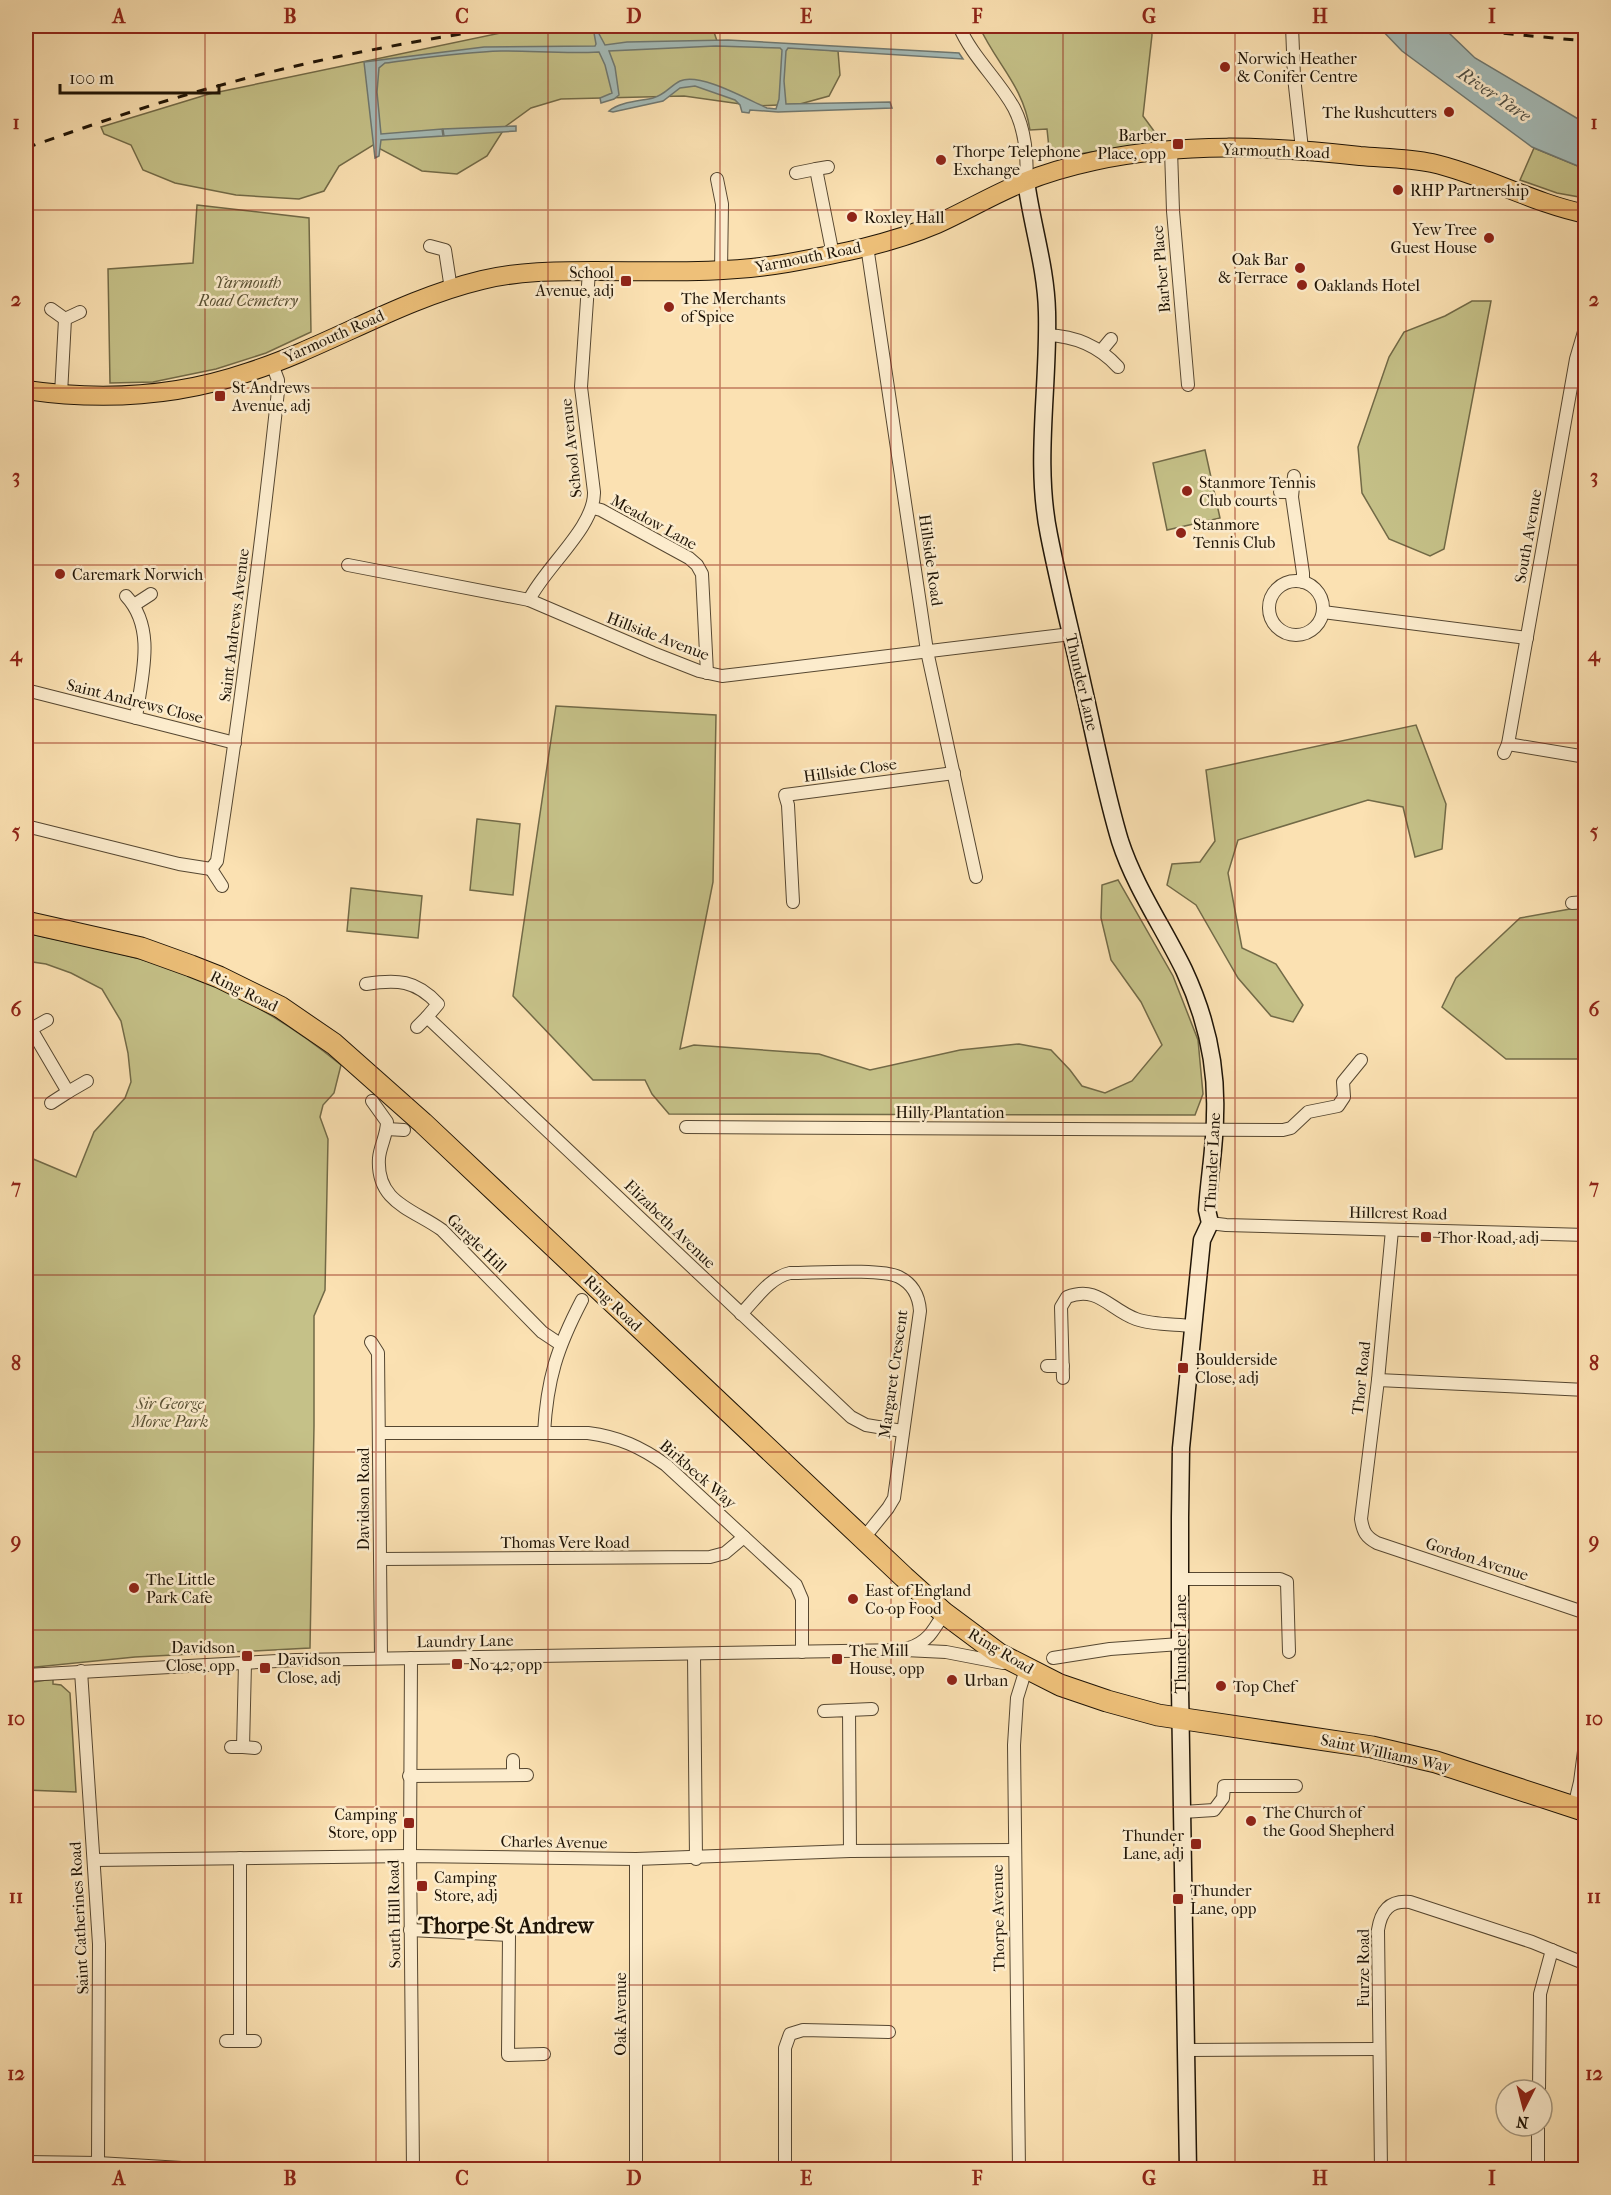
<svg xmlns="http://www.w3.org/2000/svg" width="1611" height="2195" font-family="'IM FELL French Canon',serif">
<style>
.green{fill:#c5c188;stroke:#726a47;stroke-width:1.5}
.water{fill:#a4bbb8;stroke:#6f7871;stroke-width:1.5}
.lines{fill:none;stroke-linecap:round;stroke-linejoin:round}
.stream{stroke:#6f7871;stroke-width:3}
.street-casing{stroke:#564731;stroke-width:14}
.secondary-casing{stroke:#1f1406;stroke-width:19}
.primary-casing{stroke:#1f1406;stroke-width:20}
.highway-casing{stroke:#1f1406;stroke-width:23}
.street{stroke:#fceccd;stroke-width:12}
.secondary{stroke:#fceccd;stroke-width:16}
.primary{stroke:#eec079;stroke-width:18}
.highway{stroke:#eec079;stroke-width:21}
.rail{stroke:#1f1406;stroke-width:3;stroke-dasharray:10 10;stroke-linecap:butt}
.grid{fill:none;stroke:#8f2418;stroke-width:1.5;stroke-opacity:0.55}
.poi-dot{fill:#8f2418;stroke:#fceccd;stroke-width:2}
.labels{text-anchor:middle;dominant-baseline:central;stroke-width:5;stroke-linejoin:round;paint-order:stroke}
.poi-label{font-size:16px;fill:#1f1406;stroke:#fceccd;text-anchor:start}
.street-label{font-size:16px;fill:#1f1406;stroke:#fceccd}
.park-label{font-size:16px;font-style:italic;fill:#595134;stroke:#fceccd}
.water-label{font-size:18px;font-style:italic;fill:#4e4e44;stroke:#fceccd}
.district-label{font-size:22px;font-weight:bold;fill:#1f1406;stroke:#fceccd}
.neatline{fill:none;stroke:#8f2418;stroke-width:2}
.grid-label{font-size:20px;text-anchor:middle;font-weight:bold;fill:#8f2418}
</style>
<rect width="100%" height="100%" fill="#fbe1b2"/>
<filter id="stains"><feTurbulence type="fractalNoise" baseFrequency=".00333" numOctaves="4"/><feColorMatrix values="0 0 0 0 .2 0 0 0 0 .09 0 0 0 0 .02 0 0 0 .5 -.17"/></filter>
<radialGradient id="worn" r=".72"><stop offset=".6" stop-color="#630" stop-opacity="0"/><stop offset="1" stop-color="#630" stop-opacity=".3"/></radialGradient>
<g class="green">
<path d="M552,26H712L717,41L838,51L840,75L829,96L800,104L755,106L684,96L561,99L531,108L506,126L487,156L457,174L422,171L373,145L339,166L324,191L299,199L236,195L175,183L143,170L131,145L104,134L101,127L209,94L524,28Z"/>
<path d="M979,26H1146L1151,28L1152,35L1143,116L1162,142L1050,158L1047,129L1030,130C1023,85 997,65 979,26Z"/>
<path d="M1534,148L1585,169V198L1557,193L1520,180Z"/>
<path d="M197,205L309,218L311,332L266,353L216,369L153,382L110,383L108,269L193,263Z"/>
<path d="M1472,301H1491L1444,549L1430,556L1389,539L1362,493L1358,447L1389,357L1404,332L1445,316Z"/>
<path d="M1205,450L1220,518L1167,530L1153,463Z"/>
<path d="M556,706L716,715L713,882L680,1049L694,1045L819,1054L870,1070L960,1050L1019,1044L1051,1050L1070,1070L1082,1086L1105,1093L1132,1081L1162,1045L1141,1002L1111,960L1101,918L1102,885L1118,880L1173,976L1198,1040L1203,1094L1195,1115L669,1114L652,1094L645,1080H593L513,996Z"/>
<path d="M1416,725L1446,804L1442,849L1415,857L1403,807L1368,800L1238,840L1228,873L1242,948L1276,964L1303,1005L1293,1022L1271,1016L1238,978L1196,905L1167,885L1172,864L1200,862L1215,841L1206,770Z"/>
<path d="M477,819L520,824L513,895L470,890Z"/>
<path d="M351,888L422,896L418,938L347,931Z"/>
<path d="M1585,908V1059H1506L1442,1007L1456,978L1520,918L1570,909Z"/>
<path d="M26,933C80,945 137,955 189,975C243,996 296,1028 341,1065L334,1093L323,1105L320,1117L328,1139L325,1290L314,1316V1426L310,1648L135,1657L26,1668V1156L76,1177L94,1132L125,1098L131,1082L128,1053L121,1021L102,989L71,973L46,964L26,961Z"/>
<path d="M53,1679V1684L61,1685L70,1693L76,1792L26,1790V1683Z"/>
</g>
<g class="water">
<path d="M1378,26H1444L1449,33L1475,58L1585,123V169L1532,147L1402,51Z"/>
<path d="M597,30L605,45L627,42L728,40L959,53L963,59L788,48L786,51L784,81L786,104L890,102L892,108L778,112L750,110L749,113L742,112L740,105L735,100L695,86L680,88L663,101L613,112L609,111C619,102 640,101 653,98C665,95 670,86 680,81C700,72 748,100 767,108L776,109L779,99L782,50L780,48L716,46L609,51L615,67L619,95L614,99L601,103L600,98L612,93L605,65L599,52C566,54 535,51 501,51C463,52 424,58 385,63L379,68L377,92L381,134L442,129L443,136L381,140L379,156L375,158L364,62L484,47L595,46L596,44L594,33Z"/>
<path d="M516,126V131L444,136L443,129Z"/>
</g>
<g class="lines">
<path class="stream" d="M1345,27L1368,26"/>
<g class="street-casing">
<g id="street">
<path d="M959,26C972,57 998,79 1014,108C1025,129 1028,158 1026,181"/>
<path d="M1292,26L1294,77L1302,149"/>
<path d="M1171,150L1173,211L1188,385"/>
<path d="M816,169L828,167"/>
<path d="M796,173L816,169L833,255"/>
<path d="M717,179L722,204L721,271"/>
<path d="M430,246L445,250L451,289"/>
<path d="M867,246L927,651L976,877"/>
<path d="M51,309L65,319"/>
<path d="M1047,335C1075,336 1099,346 1118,367"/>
<path d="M1101,351L1111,339"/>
<path d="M61,394L65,319L80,312"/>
<path d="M1294,476L1292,497L1303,573V582"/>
<path d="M1280,492H1292"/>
<path d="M593,508L601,510L689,558L697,565L702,574L707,673"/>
<path d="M348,565L529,600L653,653L699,671L722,676L1071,634"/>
<circle cx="1296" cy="608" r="27"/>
<path d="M126,596C157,629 141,678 136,718"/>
<path d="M529,600C545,567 595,527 594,492L581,387L589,271"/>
<path d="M134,605L151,594"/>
<path d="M1323,612L1527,638"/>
<path d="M26,690L235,743"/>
<path d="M1508,744L1586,757"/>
<path d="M1504,753L1508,744L1576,359L1586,325"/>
<path d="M26,826L179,864L211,869"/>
<path d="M222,886L211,869L217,861C241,705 261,548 278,391V380L272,364"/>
<path d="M793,902L788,805L785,795L954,773"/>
<path d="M1572,903L1586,902"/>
<path d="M366,984C397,979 416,980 438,1004L427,1017"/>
<path d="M417,1027L427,1017L851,1417L866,1425L902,1431"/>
<path d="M31,1029L47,1020"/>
<path d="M26,1032L31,1029L68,1092L51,1103"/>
<path d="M68,1092L87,1081"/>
<path d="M372,1101L387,1122C387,1135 380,1146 379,1158C376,1203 413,1209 442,1230L542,1332L560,1344"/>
<path d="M686,1127L1283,1130L1291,1128L1308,1112L1338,1106L1344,1097L1343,1082L1361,1060"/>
<path d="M387,1129L404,1130"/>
<path d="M1210,1223L1226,1225L1586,1235"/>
<path d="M1392,1230L1378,1380L1361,1519C1363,1532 1366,1537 1377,1543L1586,1613"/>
<path d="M741,1314C755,1300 770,1277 790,1273C814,1273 881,1268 899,1277C913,1284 919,1296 920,1311L894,1498L888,1508L863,1539"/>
<path d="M371,1342L378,1353L381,1658"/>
<path d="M1047,1366H1063"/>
<path d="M1063,1378L1061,1307L1067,1297C1098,1285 1109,1309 1136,1319C1152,1325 1175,1324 1192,1326"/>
<path d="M1378,1380L1586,1390"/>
<path d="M379,1433H588C619,1437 641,1447 666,1465L796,1585L802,1599V1652"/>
<path d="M544,1433C547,1379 557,1348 582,1300"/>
<path d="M380,1559L710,1557L725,1553L744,1537"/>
<path d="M1180,1579H1280L1287,1582L1289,1652"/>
<path d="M909,1648C928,1642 934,1630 944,1613"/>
<path d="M694,1655L696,1859"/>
<path d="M411,1658L410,1851L413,2170"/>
<path d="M1053,1658L1110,1649L1180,1644"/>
<path d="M81,1671L99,1944L98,2163"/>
<path d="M26,1675L296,1660L905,1650L946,1652L1003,1663"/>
<path d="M849,1710L872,1709"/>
<path d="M824,1711L849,1710L850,1851"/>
<path d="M231,1747H243L245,1663"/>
<path d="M243,1747L255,1748"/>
<path d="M513,1760V1775"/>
<path d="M409,1776L527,1775"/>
<path d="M1574,1807L1580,1782L1586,1736"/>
<path d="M1183,1812L1214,1810L1223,1798L1224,1786H1296"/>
<path d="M636,1859V2170"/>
<path d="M94,1860L410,1856L636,1859L850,1851L1014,1850"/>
<path d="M410,1930L509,1935L508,2055L544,2054"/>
<path d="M226,2041H240V1858"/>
<path d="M240,2041H255"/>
<path d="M1186,2050L1379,2049"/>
<path d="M1539,2090L1540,1994L1552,1950"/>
<path d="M26,2162L98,2163L215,2170"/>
<path d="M785,2170V2048L790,2034L803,2030L889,2032"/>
<path d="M1019,2170L1014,1745L1017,1698L1026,1669L1020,1667"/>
<path d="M1381,2170L1378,1930C1381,1910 1390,1900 1410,1902L1532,1942L1586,1964"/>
<path d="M1538,2170V2126"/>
</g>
</g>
<g class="secondary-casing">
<path id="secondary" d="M1026,181C1032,226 1046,267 1047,312C1049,387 1034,462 1049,535C1059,586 1072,636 1083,686C1095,738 1105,791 1120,841C1135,887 1163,927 1184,970C1205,1015 1217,1065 1215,1115C1215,1146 1209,1178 1207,1210L1210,1223L1202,1240L1181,1448L1180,1517V1689L1188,2170"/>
</g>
<g class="primary-casing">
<path id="primary" d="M26,390C101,401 176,397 249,372C329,346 399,300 482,280C518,271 557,271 594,271C659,271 724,274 788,263C838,254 890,244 937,224C966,211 994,194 1024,182C1046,173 1071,166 1094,161C1182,142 1271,146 1360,156C1384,158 1409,158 1432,163C1485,175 1532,203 1586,214"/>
</g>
<g class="highway-casing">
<path id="highway" d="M26,922L141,948L191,966L219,977L280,1007L334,1044L423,1123L904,1577L944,1613L999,1654L1060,1685L1107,1701L1158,1715L1372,1747L1436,1762L1586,1811"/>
</g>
<use href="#street" class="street"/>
<use href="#secondary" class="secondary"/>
<use href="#primary" class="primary"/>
<use href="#highway" class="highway"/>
<g class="rail">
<path d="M1424,26L1586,41"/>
<path d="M26,148C91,125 157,102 225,84C318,58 415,41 510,26"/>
</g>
</g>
<path class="grid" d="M205,26V2170M376,26V2170M548,26V2170M720,26V2170M891,26V2170M1063,26V2170M1235,26V2170M1406,26V2170M26,210H1586M26,388H1586M26,565H1586M26,743H1586M26,920H1586M26,1098H1586M26,1275H1586M26,1452H1586M26,1630H1586M26,1807H1586M26,1985H1586"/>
<g class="poi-dot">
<circle cx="1225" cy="67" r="6"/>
<circle cx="1449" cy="112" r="6"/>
<rect x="1172" y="138" width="12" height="12" rx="3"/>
<circle cx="941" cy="160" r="6"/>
<circle cx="1398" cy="190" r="6"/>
<circle cx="852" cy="217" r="6"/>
<circle cx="1489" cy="238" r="6"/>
<circle cx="1300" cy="268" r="6"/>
<rect x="620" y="275" width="12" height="12" rx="3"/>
<circle cx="1302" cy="285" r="6"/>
<circle cx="669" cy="307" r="6"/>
<rect x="214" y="390" width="12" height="12" rx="3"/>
<circle cx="1187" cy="491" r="6"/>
<circle cx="1181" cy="533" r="6"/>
<circle cx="60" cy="574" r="6"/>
<rect x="1420" y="1231" width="12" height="12" rx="3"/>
<rect x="1177" y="1362" width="12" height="12" rx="3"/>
<circle cx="134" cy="1588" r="6"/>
<circle cx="853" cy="1599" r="6"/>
<rect x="241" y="1650" width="12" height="12" rx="3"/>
<rect x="831" y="1653" width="12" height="12" rx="3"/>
<rect x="451" y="1658" width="12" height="12" rx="3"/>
<rect x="259" y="1662" width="12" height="12" rx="3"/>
<circle cx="952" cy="1680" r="6"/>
<circle cx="1221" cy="1686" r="6"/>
<circle cx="1251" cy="1821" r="6"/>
<rect x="403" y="1817" width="12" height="12" rx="3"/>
<rect x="1190" y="1838" width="12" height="12" rx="3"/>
<rect x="416" y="1880" width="12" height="12" rx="3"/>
<rect x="1172" y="1893" width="12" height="12" rx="3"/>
</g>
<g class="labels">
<g class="poi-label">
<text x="1237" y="58">Norwich Heather<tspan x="1237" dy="18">&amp; Conifer Centre</tspan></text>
<text x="1437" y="112" text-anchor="end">The Rushcutters</text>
<text x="1166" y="135" text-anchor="end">Barber<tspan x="1166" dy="18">Place, opp</tspan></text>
<text x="953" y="151">Thorpe Telephone<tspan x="953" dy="18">Exchange</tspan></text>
<text x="1410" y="190">RHP Partnership</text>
<text x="864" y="217">Roxley Hall</text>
<text x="1477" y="229" text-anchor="end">Yew Tree<tspan x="1477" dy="18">Guest House</tspan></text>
<text x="1288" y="259" text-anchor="end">Oak Bar<tspan x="1288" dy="18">&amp; Terrace</tspan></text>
<text x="614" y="272" text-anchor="end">School<tspan x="614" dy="18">Avenue, adj</tspan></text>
<text x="1314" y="285">Oaklands Hotel</text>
<text x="681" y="298">The Merchants<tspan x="681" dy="18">of Spice</tspan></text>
<text x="232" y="387">St Andrews<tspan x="232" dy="18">Avenue, adj</tspan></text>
<text x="1199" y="482">Stanmore Tennis<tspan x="1199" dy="18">Club courts</tspan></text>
<text x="1193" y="524">Stanmore<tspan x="1193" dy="18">Tennis Club</tspan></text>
<text x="72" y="574">Caremark Norwich</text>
<text x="1438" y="1237">Thor Road, adj</text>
<text x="1195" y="1359">Boulderside<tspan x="1195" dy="18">Close, adj</tspan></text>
<text x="146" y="1579">The Little<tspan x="146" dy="18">Park Cafe</tspan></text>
<text x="865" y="1590">East of England<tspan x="865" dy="18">Co-op Food</tspan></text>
<text x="235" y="1647" text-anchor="end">Davidson<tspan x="235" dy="18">Close, opp</tspan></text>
<text x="849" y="1650">The Mill<tspan x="849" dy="18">House, opp</tspan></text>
<text x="277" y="1659">Davidson<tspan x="277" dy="18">Close, adj</tspan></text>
<text x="469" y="1664">No 42, opp</text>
<text x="964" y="1680">Urban</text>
<text x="1233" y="1686">Top Chef</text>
<text x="1263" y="1812">The Church of<tspan x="1263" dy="18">the Good Shepherd</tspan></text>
<text x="397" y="1814" text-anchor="end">Camping<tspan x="397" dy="18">Store, opp</tspan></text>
<text x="1184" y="1835" text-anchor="end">Thunder<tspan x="1184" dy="18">Lane, adj</tspan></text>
<text x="434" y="1877">Camping<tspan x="434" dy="18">Store, adj</tspan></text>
<text x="1190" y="1890">Thunder<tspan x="1190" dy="18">Lane, opp</tspan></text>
</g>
<g class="street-label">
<text transform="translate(1276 151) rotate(2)">Yarmouth Road</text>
<text transform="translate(808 257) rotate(-11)">Yarmouth Road</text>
<text transform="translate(1161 269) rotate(-95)">Barber Place</text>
<text transform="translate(334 336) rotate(-24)">Yarmouth Road</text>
<text transform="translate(571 448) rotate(-96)">School Avenue</text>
<text transform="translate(654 522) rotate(29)">Meadow Lane</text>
<text transform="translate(1528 536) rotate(-80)">South Avenue</text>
<text transform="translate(931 560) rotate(82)">Hillside Road</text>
<text transform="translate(234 625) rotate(-83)">Saint Andrews Avenue</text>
<text transform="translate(658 636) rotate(21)">Hillside Avenue</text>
<text transform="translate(1082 682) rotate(77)">Thunder Lane</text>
<text transform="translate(135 701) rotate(14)">Saint Andrews Close</text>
<text transform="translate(850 770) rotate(-8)">Hillside Close</text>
<text transform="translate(244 991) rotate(26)">Ring Road</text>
<text x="950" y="1112">Hilly Plantation</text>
<text transform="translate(1212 1162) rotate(-87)">Thunder Lane</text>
<text transform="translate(1398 1213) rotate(1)">Hillcrest Road</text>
<text transform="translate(670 1224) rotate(44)">Elizabeth Avenue</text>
<text transform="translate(477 1243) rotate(44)">Gargle Hill</text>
<text transform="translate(613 1303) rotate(44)">Ring Road</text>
<text transform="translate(893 1374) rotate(-82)">Margaret Crescent</text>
<text transform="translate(1361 1378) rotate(-84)">Thor Road</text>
<text transform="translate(698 1474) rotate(41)">Birkbeck Way</text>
<text transform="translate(363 1499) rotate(-90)">Davidson Road</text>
<text x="565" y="1542">Thomas Vere Road</text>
<text transform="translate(1477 1559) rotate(18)">Gordon Avenue</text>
<text transform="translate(465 1641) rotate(-1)">Laundry Lane</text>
<text transform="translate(1180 1644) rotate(-90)">Thunder Lane</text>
<text transform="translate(1001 1651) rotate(31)">Ring Road</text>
<text transform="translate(1386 1753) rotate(12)">Saint Williams Way</text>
<text transform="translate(554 1842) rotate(1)">Charles Avenue</text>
<text transform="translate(394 1914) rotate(-91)">South Hill Road</text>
<text transform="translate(79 1918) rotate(-93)">Saint Catherines Road</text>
<text transform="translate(998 1918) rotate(-91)">Thorpe Avenue</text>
<text transform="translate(1363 1968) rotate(-90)">Furze Road</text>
<text transform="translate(620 2014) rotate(-90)">Oak Avenue</text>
</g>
<g class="park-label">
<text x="248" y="282">Yarmouth<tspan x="248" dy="18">Road Cemetery</tspan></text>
<text x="170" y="1403">Sir George<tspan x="170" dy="18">Morse Park</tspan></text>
</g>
<g class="water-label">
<text transform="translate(1494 95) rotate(34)">River Yare</text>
</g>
<g class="district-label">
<text x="506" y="1926">Thorpe St Andrew</text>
</g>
</g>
<rect width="1611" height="2195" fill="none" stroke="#fbe1b2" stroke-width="66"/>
<g transform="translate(1524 2108) rotate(186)"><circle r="28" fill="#fceccd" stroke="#a4967d" stroke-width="1.5"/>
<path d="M0-4.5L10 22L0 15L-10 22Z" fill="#8f2418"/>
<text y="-9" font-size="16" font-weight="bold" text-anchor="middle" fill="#1f1406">N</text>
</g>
<path d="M60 84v9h159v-9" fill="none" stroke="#1f1406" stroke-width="3"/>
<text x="69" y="84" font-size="18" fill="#1f1406" stroke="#fceccd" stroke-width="4.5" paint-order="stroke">100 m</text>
<rect x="33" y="33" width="1545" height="2129" class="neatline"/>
<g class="grid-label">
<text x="119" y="23">A</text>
<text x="290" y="23">B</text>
<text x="462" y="23">C</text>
<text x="634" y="23">D</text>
<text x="806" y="23">E</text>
<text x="977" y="23">F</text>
<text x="1149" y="23">G</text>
<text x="1320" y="23">H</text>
<text x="1492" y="23">I</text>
<text x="16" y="129">1</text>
<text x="1594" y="129">1</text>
<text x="16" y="306">2</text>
<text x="1594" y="306">2</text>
<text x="16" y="483">3</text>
<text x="1594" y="483">3</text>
<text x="16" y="661">4</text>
<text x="1594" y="661">4</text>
<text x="16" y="838">5</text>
<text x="1594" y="838">5</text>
<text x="16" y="1016">6</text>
<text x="1594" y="1016">6</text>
<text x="16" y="1193">7</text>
<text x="1594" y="1193">7</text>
<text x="16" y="1370">8</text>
<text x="1594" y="1370">8</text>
<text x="16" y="1548">9</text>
<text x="1594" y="1548">9</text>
<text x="16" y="1725">10</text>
<text x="1594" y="1725">10</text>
<text x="16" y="1903">11</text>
<text x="1594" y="1903">11</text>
<text x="16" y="2080">12</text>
<text x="1594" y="2080">12</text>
<text x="119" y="2185">A</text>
<text x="290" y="2185">B</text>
<text x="462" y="2185">C</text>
<text x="634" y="2185">D</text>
<text x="806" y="2185">E</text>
<text x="977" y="2185">F</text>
<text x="1149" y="2185">G</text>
<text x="1320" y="2185">H</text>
<text x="1492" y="2185">I</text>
</g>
<rect width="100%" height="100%" filter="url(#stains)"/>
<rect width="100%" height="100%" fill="url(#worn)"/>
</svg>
